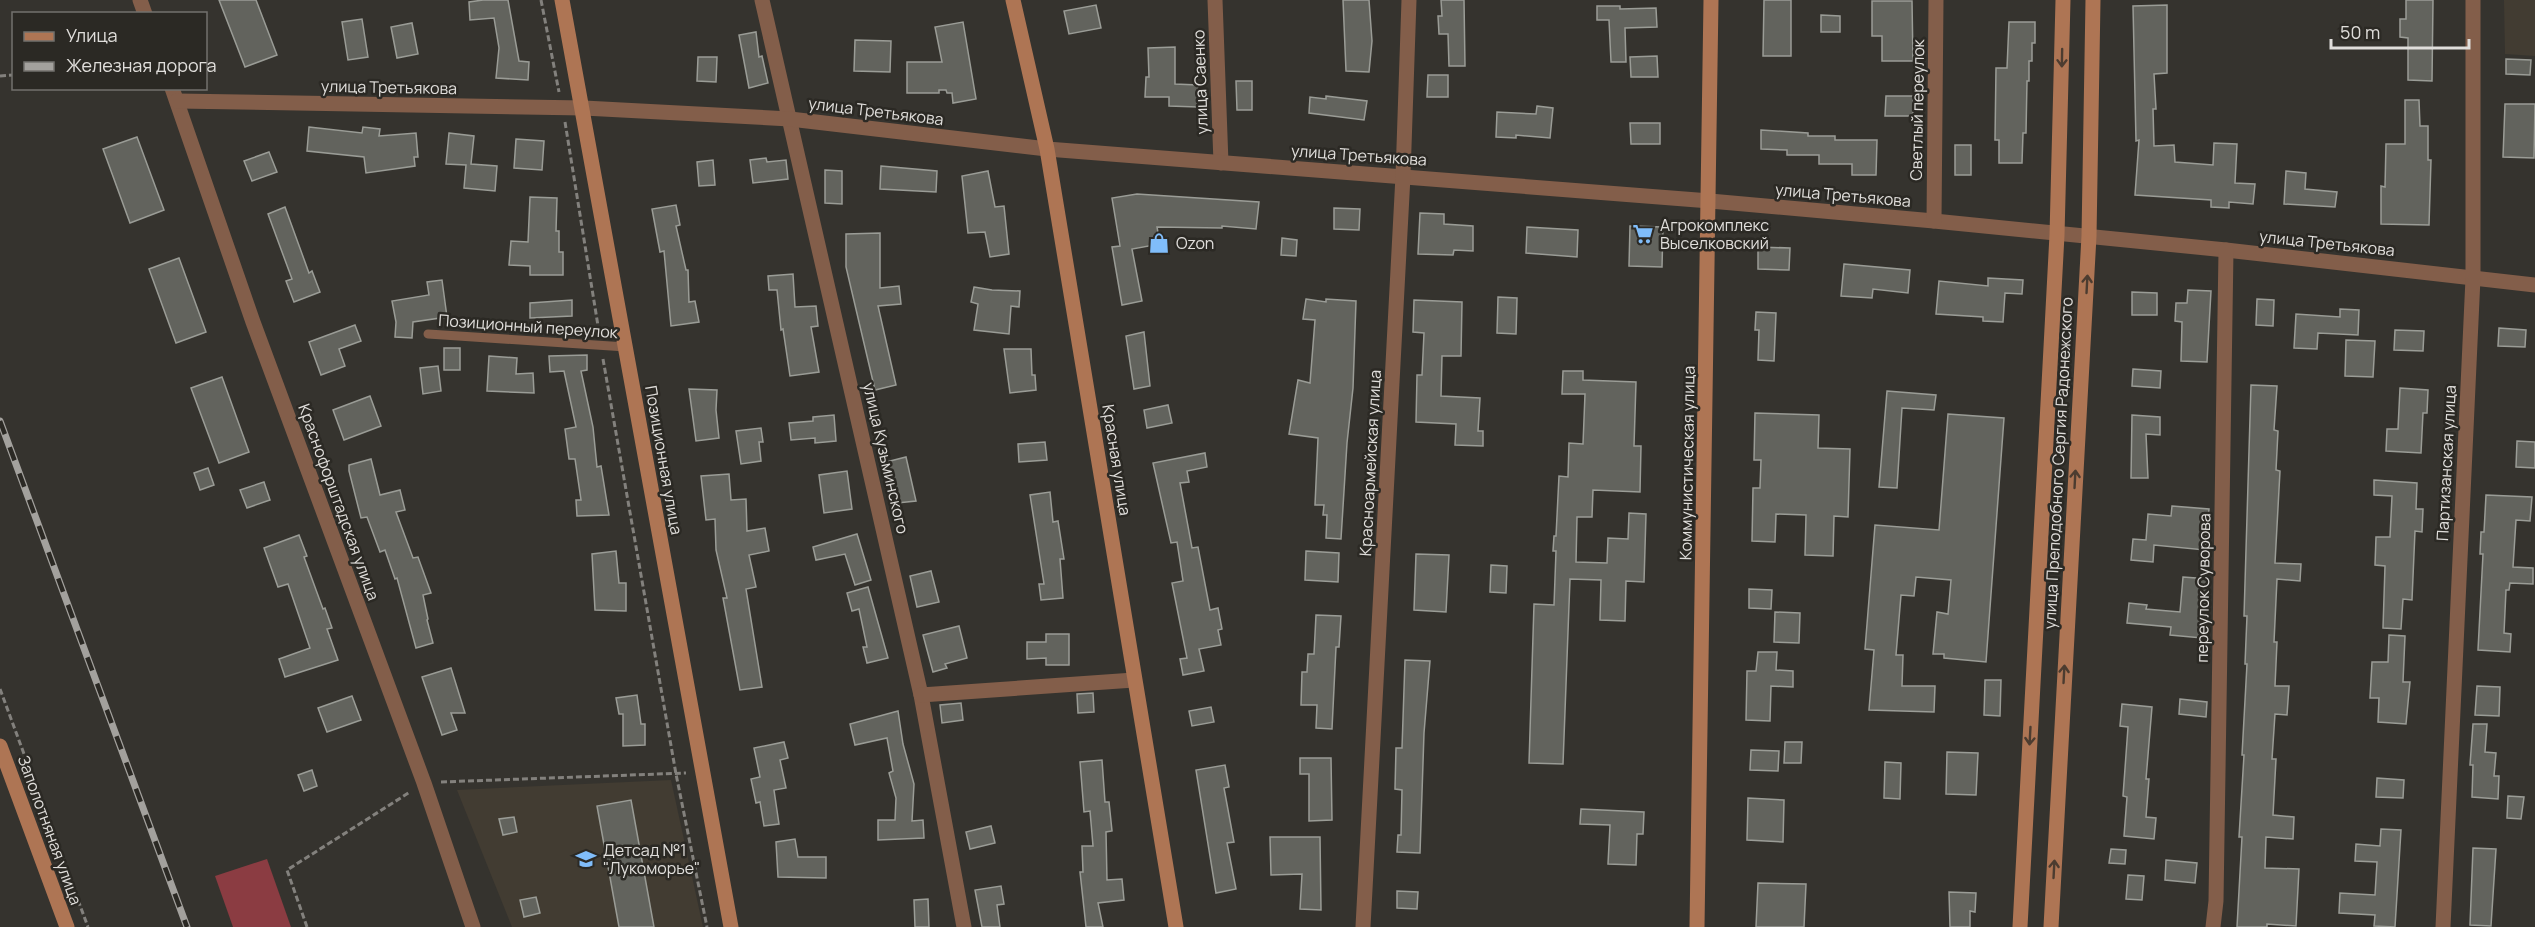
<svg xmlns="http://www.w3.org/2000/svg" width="2535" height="927" font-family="Manrope,sans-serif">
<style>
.built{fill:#423c32}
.green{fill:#8b3c42}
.building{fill:#62635d;stroke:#9a9c96;stroke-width:1.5}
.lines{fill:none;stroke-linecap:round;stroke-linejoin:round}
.path{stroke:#83817d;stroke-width:3;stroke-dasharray:6 3;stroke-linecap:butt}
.lane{stroke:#835e4a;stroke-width:9}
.street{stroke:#835e4a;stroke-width:15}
.secondary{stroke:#ae7554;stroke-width:15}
.rail-casing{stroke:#a3a19d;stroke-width:7}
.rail{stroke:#2b2924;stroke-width:4.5;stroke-dasharray:14;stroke-linecap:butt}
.oneway{stroke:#4c3c30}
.labels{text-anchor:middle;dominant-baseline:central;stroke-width:5;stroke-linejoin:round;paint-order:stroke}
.street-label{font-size:16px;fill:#e0dedb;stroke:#2b2924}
.poi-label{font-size:16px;fill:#e0dedb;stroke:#2b2924;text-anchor:start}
</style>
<rect width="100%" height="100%" fill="#35332e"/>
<g class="built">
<path d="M2504,0H2535V56L2505,54Z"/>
<path d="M671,780L703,927H512L457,790Z"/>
</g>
<path class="green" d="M267,859L291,927H233L215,876Z"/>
<g class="building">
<path d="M219,0H256L277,55L245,67Z"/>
<path d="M483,0H508L519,61L529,62L528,80L496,78L499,48L494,18L470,20L469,2Z"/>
<path d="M1343,0H1369L1372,41L1369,72L1346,71Z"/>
<path d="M1441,0H1464L1465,66H1449L1448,34H1439L1438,16H1442Z"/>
<path d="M1764,0H1791V56H1763Z"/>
<path d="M2406,0H2433L2432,81L2408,80V38L2400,37V19H2406Z"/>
<path d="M1872,1H1912L1913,61H1882V36H1872Z"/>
<path d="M1096,5L1101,28L1069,34L1064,11Z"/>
<path d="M2167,5V73L2154,74L2156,109H2153L2154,146L2174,145L2175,162L2213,165L2214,143L2237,144L2235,183L2255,184L2253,204L2229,202V208L2211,207V200L2135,195L2139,140L2136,141L2133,6Z"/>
<path d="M1597,6H1620V9L1656,8L1657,27L1625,28L1626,62H1611L1609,20H1597Z"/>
<path d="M1821,15L1840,16V32H1821Z"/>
<path d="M362,19L368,57L348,60L342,22Z"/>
<path d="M963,22L976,99L953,103L952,93H947L946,90H939V93H907V62H942L935,27Z"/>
<path d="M2009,22H2035V43H2032V61H2029V81H2027L2026,133H2023L2022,163H1999V140H1995L1996,68H2007Z"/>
<path d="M412,23L418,54L397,58L391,27Z"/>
<path d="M756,32L759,57L762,56L768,83L749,88L739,35Z"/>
<path d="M855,40L891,41L890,72L854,71Z"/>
<path d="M1175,47V84L1198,85V107L1169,106V97H1145L1146,77H1149L1148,48Z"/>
<path d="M1657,56L1658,77H1631L1630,57Z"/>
<path d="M698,57H717L716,82L697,81Z"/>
<path d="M2506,59L2531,60L2530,75L2506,74Z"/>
<path d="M1428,75H1448V97H1427Z"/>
<path d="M1236,81H1252V110H1237Z"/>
<path d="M1326,96L1367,101L1364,120L1309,113L1310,97L1326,99Z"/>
<path d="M1886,96H1913V116H1885Z"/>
<path d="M2405,100H2419L2420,126H2428V160H2431L2429,225L2381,224V186L2385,187L2386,144H2405Z"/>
<path d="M2505,104H2535L2534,158L2503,157Z"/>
<path d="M1537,106L1553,108L1550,138L1516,135V138L1496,137L1497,112L1536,114Z"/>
<path d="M1630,123H1660V144H1631Z"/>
<path d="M309,127L362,133L363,127L380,129L379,136L416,133L418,157H414L415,166L366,173L364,157L307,151Z"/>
<path d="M1761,130L1808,133V136H1835V140H1877L1876,175H1852V164H1819V155H1787V150L1761,149Z"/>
<path d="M449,133L474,136L471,164L497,166L495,191L464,188L466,165L446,164Z"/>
<path d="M137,137L164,210L130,223L103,149Z"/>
<path d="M516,139L544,141L542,170L514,168Z"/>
<rect x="1955" y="145" width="16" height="30"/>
<path d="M269,152L277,172L252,181L244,161Z"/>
<path d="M766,158L767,162L786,160L788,179L753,183L750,160Z"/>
<path d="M713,160L715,185L699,186L697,162Z"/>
<path d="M881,166L937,171L936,192L880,189Z"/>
<path d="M825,170L842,171V204L825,203Z"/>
<path d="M988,171L995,207L1004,206L1009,254L990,257L985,232L968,233L962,176Z"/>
<path d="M2286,171L2306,173L2305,189L2337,192L2335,207L2284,204Z"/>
<path d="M1137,194L1259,202L1256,229L1222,226V228L1157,227L1160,244L1132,249L1142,301L1122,305L1112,247L1120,246L1112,198Z"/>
<path d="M530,197L557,198L556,231H559V252H563V275H530V266L509,265L511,241L528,242Z"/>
<path d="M676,205L680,225L676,226L686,270H688L689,302L695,301L699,322L671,326L664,251L660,252L652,209Z"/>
<path d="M285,207L309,273L312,271L320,292L294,302L286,281L292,279L268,214Z"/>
<path d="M1334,208L1360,209L1359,230L1334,229Z"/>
<path d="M1420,213L1444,214V224L1473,226V251L1454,250L1453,255L1418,254Z"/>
<path d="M1630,226L1663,227L1662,267L1629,266Z"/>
<path d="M1527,227L1578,230L1577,257L1526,253Z"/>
<path d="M880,233V288L899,286L901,304L878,306L896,385L875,390L846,267V234Z"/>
<path d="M1282,238L1297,240L1296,256L1281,255Z"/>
<path d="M1758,247L1790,248L1789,270L1758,269Z"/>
<path d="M179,258L206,332L176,343L149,269Z"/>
<path d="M1844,264L1910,270L1908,293L1873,289L1872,298L1841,296Z"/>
<path d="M793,274L795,307L816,306L818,326L811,327L819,372L790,376L783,329L781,330L777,290H769L768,276Z"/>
<path d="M1988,278L2023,280L2022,294L2005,293L2003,322L1983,321V317L1936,314L1939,281L1988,286Z"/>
<path d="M442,280L447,317L413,322L412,338L395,337L396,322L392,301L429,295L427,282Z"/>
<path d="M974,287L992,290L1020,291L1019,307L1011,306L1009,334L974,330L978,304L971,302Z"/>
<path d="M2188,290L2211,291L2207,362L2181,361L2182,322L2175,321L2176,303H2187Z"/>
<path d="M2132,292L2157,293V315H2132Z"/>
<path d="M1498,297L1517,298L1516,334L1497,333Z"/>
<path d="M1306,299L1326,302V299L1356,301L1353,388L1347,443L1341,539L1326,538L1327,515H1323L1324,505H1315L1318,438L1289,434L1298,380L1310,383L1315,320L1303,319Z"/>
<path d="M2257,299L2274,300L2273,326L2256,325Z"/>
<path d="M572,300V316L530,318V303Z"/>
<path d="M1414,300L1462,302L1461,356H1442L1441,396L1480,398L1478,431H1483V446L1455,445L1456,424L1416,422L1417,375H1422L1424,333L1413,332Z"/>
<path d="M2340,309L2359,310L2358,335L2318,333L2317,349L2294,348L2296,314L2340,317Z"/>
<path d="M1756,312L1776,313L1774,361L1758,360L1759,330H1755Z"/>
<path d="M355,325L361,341L339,349L345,366L321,375L309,342Z"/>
<path d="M2499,328L2526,330L2525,347L2498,346Z"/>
<path d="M2395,330L2424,331L2423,351L2394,350Z"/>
<path d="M1144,332L1150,386L1134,389L1126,336Z"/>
<path d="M2346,340L2375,341L2373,377L2345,376Z"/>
<rect x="444" y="348" width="16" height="22"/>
<path d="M1004,349H1031L1032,375H1035L1036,390L1010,393Z"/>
<path d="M587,355V370L581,371L593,427L597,467L601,466L609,515L577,516L576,500H581L575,459H569L565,429L576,427L564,371L550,372L549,356Z"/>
<path d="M489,356L517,358L516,374L533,373L534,393L487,391Z"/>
<path d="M438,366L441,391L423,394L420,368Z"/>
<path d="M2133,369L2161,371L2160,388L2132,386Z"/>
<path d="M1563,371H1583V380L1636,382L1634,446H1641L1640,492L1593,490L1592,517H1577L1576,562L1607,563L1608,538L1628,539L1629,513L1646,514L1644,582L1626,581L1625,621L1600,620L1601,580L1570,579L1563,764L1529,763L1534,604L1554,605L1556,551H1553L1554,536H1556L1559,476L1568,477L1569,443L1583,444L1585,394H1562Z"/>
<path d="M222,377L249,452L219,463L191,388Z"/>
<path d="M2251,385L2277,386L2274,430L2278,431L2276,470L2280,471L2275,563L2301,564L2300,581L2277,579L2274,642H2277L2275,686H2289L2287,715L2275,714L2272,759H2276L2273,815L2294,817L2293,839L2266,837L2265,868L2299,869L2296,926L2267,924V927H2237L2242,837H2239L2244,755H2242L2247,664H2245L2247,616H2244Z"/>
<path d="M2400,388L2428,390L2427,413H2423L2421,453L2386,451L2387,429H2398Z"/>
<path d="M689,389L717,390L716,410L719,438L696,441Z"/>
<path d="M1887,391L1936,395L1934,410L1902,408L1897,488L1879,487Z"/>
<path d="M370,396L381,426L344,440L333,410Z"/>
<path d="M1168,405L1172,423L1147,428L1144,410Z"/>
<path d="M1755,413L1819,415L1818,448L1850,449L1848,517L1834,516L1833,556L1805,555L1806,515L1776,514L1775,542L1752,541L1753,488H1760L1761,460H1754Z"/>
<path d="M1948,414L2004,418L1986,662L1944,658V654H1933L1937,612L1948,614L1951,580L1916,577L1914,596L1901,595L1896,655H1903L1902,686H1935L1934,712L1869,710L1874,650L1865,649L1875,525L1939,530Z"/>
<path d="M834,415L836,441L815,443V438L791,440L789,423L813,421V417Z"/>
<path d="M2132,415L2160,417V435L2146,434L2148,478H2131Z"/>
<path d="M761,428L763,442H759L761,461L741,464L736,431Z"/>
<path d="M2517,441L2535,442V468L2516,467Z"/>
<path d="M1045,442L1047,460L1019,462L1018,444Z"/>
<path d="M1205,453L1207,467L1187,471L1189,482L1180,483L1192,548L1198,547L1210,610L1218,608L1222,629L1218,630L1221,645L1199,649L1204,671L1183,675L1180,659L1187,658L1172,583L1183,581L1177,542L1171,543L1153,463Z"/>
<path d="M906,457L916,501L897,503L886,462Z"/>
<path d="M371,459L380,495L400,490L405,510L396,512L413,558L418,557L431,593L423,595L428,619L427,620L433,643L416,648L397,578L395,579L385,550L380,552L367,517L361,518L349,471V465Z"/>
<path d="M208,468L214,485L200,490L194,473Z"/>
<path d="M847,471L852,509L824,513L819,475Z"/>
<path d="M729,474L731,500L746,499L747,531L765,528L769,551L749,555L756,587L746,589L762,687L740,690L723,598H727L716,550L715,519L706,520L701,476Z"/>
<path d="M2374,480L2417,483L2416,509H2423L2422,532L2415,531L2412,600L2403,599L2401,629L2383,628L2385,566L2375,565L2376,537H2390L2392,496L2374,495Z"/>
<path d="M264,482L270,500L247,508L240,490Z"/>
<path d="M1050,492L1053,522L1058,521L1064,559H1060L1063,598L1041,600L1039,584H1044L1030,495Z"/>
<path d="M2486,495L2532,497L2530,521L2516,520L2513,567L2533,568V584L2510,583L2509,590H2506L2504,633L2511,634L2510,652L2478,650L2483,554H2480L2481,532H2484Z"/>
<path d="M2172,506L2209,509L2205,550L2154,545L2153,562L2131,560L2133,539L2146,540L2148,514L2171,516Z"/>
<path d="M857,534L871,580L855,585L845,554L816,560L813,547Z"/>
<path d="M299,535L307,556L304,557L323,609L325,608L332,628L327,629L338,660L285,677L279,659L310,648L288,584L278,587L264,548Z"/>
<path d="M616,551L619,583H626V611L595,610L592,554Z"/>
<path d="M1306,551L1339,553L1338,582L1305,580Z"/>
<path d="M1416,554L1449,555L1446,612L1414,610Z"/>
<path d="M1491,565L1507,566L1506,593L1490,592Z"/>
<path d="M931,571L939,602L917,607L910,576Z"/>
<path d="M2183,577L2209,579L2202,638L2170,635L2171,627L2127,623L2129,603L2147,605L2146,609L2180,612Z"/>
<path d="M868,587L888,658L867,663L863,647H867L859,609L852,611L847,593Z"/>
<path d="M1749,589L1772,590L1771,609L1749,608Z"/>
<path d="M1775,612L1800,613L1799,643L1774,642Z"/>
<path d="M1316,615L1341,616L1339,647H1336L1332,729L1316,728L1317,705H1301L1302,672H1307L1308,654H1314Z"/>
<path d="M959,626L967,658L945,664L947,668L933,672L923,635Z"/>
<path d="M1046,634H1069V665H1046V658L1027,659V642H1046Z"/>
<path d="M2389,635L2405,636L2403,682H2410L2406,724L2378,722L2379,698H2370L2372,662H2388Z"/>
<path d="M1758,652H1777L1776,670L1793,671V687L1771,686L1770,721L1746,720L1747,671H1756Z"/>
<path d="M1405,660L1430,661L1424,733L1420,853L1397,852L1398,835H1401L1402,790L1395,789L1396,748H1402Z"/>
<path d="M451,668L465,713H451L457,730L442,735L422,677Z"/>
<path d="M1985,680H2001L2000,716L1984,715Z"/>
<path d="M2477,686L2500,687L2499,716L2475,715Z"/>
<path d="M1093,693L1094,712L1078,713L1077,694Z"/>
<path d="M637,695L641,724H645V745L623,746V714H619L616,698Z"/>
<path d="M352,696L361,720L327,732L318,708Z"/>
<path d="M2180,699L2207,702L2206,717L2179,714Z"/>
<path d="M961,703L963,720L942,723L940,705Z"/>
<path d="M2122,704L2152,707L2146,779H2149L2146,817L2156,818L2154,839L2124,836L2127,797L2123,796L2128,727L2120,726Z"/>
<path d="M1211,707L1214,722L1192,726L1189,711Z"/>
<path d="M898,711L903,744L914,784L912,821L923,820L924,838L878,840V820H895L896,798L889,773L893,771L887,738L855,745L850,724Z"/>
<path d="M2473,724H2487L2485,752L2496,753L2494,776H2499L2498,799L2472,797L2473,765H2470Z"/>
<path d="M784,742L788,758L780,760L786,788L774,790L779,824L764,826L760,802L756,803L751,779L760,777L754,748Z"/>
<path d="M1785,742H1802L1801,763H1784Z"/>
<path d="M1751,750L1779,751L1778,771L1750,770Z"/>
<path d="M1947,752L1978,753L1976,795L1946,794Z"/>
<path d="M1300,758H1331L1332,820L1309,821V774H1300Z"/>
<path d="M1102,760L1105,802H1109L1112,831L1106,832L1107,880L1122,879L1124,900L1098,903L1103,927H1086L1080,872H1083L1082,846H1093L1090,811L1084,812L1080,762Z"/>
<path d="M1885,762L1901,763L1900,799L1884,798Z"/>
<path d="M1225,765L1229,787L1224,788L1234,842L1227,843L1236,889L1216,893L1196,770Z"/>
<path d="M312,770L317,786L304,791L298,775Z"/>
<path d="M2377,778L2404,780L2403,798L2376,797Z"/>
<path d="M2508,796L2524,797L2521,819L2507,818Z"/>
<path d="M1748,798L1784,800L1783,842L1747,840Z"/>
<path d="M631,800L654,927H619L597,806Z"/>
<path d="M1581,809L1644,812L1643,834H1637L1636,865L1608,864L1610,825L1580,824Z"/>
<path d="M514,817L517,832L503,835L499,819Z"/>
<path d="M991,826L995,843L970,849L966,832Z"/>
<path d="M2381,829L2401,830L2395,927L2374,926L2375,915L2339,913L2340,893L2375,895L2377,862L2355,861L2356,844L2380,846Z"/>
<path d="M1270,837H1320L1321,910L1300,909L1302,874L1271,875Z"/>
<path d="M795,839L798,857H826V878L778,877L776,842Z"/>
<path d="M2473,848L2496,849L2491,926L2470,925Z"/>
<path d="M2111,849L2126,850L2125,864L2109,863Z"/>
<path d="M2166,860L2197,863L2195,883L2165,880Z"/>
<path d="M2128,875L2144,876L2142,900L2126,899Z"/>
<path d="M1758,883L1806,884L1804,927H1756Z"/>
<path d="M1001,886L1004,904L997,905L1000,927H982L975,890Z"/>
<path d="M1397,891L1418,892L1417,909L1397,908Z"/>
<path d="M1949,892L1976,893L1975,912L1970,911V927H1950Z"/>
<path d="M536,897L540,913L524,917L520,900Z"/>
<path d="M928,899L929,927H915L914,900Z"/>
</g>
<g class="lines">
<g class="path">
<path d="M541,0L559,92"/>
<path d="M0,76L14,75"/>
<path d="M565,122L599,332"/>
<path d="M603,359L676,774L707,927"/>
<path d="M0,689L88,927"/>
<path d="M441,782L686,773"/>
<path d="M307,927L287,870L410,792"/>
</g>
<path class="lane" d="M428,334L626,347"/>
<g class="street">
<path d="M140,0L145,14"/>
<path d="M762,0L921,695L964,927"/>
<path d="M1215,0L1221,163"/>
<path d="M172,88L253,322L424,783L473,927"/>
<path d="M177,101L584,108L790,119L1047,149L1710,201L1934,221L2226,250L2535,285"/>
<path d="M1934,221L1936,0"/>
<path d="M921,695L1134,680"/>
<path d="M1363,927L1403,176L1409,0"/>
<path d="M2213,927L2216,901L2226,250"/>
<path d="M2443,927L2473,278V0"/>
</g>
<g class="secondary">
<path d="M562,0L731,927"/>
<path d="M1013,0L1047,149L1176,927"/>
<path d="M0,746L67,927"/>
<path d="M1697,927L1711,0"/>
<path d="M2020,927L2057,235L2063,0"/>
<path d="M2051,927L2089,236L2093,0"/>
</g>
<g class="rail-casing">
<path id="rail" d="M0,421L187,927"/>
</g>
<use href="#rail" class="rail"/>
</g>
<defs><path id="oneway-shaft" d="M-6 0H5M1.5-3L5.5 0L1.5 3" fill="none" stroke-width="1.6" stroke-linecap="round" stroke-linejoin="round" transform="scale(1.5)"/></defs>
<g class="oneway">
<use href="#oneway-shaft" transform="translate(2062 58) rotate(91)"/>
<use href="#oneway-shaft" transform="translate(2087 284) rotate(-87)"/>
<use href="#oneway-shaft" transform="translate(2075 479) rotate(-87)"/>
<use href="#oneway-shaft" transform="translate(2064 674) rotate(-87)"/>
<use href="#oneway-shaft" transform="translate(2030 736) rotate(93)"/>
<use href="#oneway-shaft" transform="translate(2054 869) rotate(-87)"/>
</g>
<defs>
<g id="supermarket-bare" transform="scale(1.62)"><path d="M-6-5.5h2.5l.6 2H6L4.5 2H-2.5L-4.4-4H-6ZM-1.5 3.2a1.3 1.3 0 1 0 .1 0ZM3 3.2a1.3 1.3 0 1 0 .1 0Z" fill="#80bdfa" stroke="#2b2924" stroke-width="2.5" paint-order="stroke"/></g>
<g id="shop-bare" transform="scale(1.62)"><path d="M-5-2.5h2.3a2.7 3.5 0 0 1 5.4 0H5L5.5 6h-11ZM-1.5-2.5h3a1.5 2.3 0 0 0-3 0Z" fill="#80bdfa" stroke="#2b2924" stroke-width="2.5" paint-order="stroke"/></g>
<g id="school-bare" transform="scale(1.62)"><path d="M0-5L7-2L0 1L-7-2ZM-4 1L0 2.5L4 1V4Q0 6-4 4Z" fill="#80bdfa" stroke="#2b2924" stroke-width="2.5" paint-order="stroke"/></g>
</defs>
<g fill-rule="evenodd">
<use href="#supermarket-bare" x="1643" y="234"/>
<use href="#shop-bare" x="1159" y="243"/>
<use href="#school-bare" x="586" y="859"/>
</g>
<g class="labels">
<g class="street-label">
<text transform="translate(1200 82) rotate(-92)">улица Саенко</text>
<text transform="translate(389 87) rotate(1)">улица Третьякова</text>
<text transform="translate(1917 110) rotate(-89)">Светлый переулок</text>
<text transform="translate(876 111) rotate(7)">улица Третьякова</text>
<text transform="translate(1359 155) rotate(4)">улица Третьякова</text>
<text transform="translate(1843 195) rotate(5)">улица Третьякова</text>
<text transform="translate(2327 243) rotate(6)">улица Третьякова</text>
<text transform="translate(528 326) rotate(4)">Позиционный переулок</text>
<text transform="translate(886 458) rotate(77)">улица Кузьминского</text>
<text transform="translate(664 460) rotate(80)">Позиционная улица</text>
<text transform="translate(1117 460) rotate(81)">Красная улица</text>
<text transform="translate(1370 463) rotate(-87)">Красноармейская улица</text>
<text transform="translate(1687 463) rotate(-89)">Коммунистическая улица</text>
<text transform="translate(2058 463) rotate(-87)">улица Преподобного Сергия Радонежского</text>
<text transform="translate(2446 463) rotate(-87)">Партизанская улица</text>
<text transform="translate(339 502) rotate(70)">Краснофорштадская улица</text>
<text transform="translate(2203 588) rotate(-89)">переулок Суворова</text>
<text transform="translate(50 830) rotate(70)">Заполотняная улица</text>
</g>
<g class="poi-label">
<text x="1660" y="225">Агрокомплекс<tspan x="1660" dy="18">Выселковский</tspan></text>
<text x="1176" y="243">Ozon</text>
<text x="603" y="850">Детсад №1<tspan x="603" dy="18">"Лукоморье"</tspan></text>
</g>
</g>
<rect x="12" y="12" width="195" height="78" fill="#2b2924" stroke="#73716d" stroke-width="1.5"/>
<rect x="24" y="32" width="30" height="9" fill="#ae7554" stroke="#73716d" stroke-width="1.5"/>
<text x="66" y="42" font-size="18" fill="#e0dedb">Улица</text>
<rect x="24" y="62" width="30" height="9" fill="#a3a19d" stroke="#73716d" stroke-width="1.5"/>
<text x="66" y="72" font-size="18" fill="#e0dedb">Железная дорога</text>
<path d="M2331 39v9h138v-9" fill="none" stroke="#e0dedb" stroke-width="3"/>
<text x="2340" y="39" font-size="18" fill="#e0dedb" stroke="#2b2924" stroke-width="4.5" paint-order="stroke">50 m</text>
</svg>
